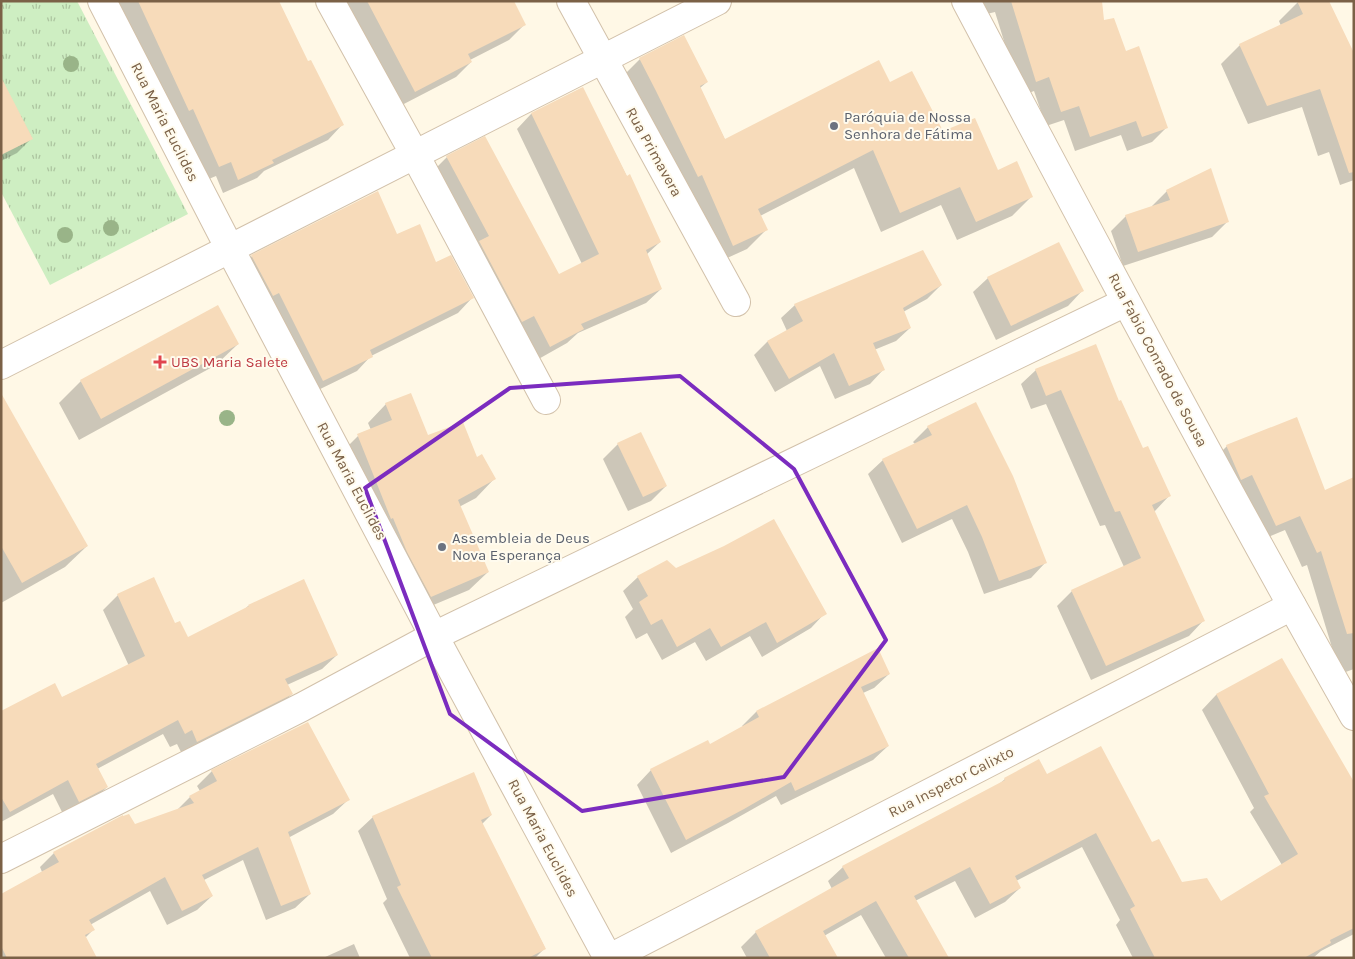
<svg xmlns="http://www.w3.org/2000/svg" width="1355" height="959" font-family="Karla,sans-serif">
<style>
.grass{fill:url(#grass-tufts)}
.shadow{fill:#0003}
.building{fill:#f7dbba}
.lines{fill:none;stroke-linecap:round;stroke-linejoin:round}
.street-casing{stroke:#d2c1aa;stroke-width:30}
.street{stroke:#fff;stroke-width:28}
.tree{fill:#99b488}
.marked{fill:none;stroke:#7b2cbf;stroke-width:4;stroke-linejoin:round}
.worship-dot{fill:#6b7280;stroke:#fffbee;stroke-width:2}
.health-dot{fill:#e0444e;stroke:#fffbee;stroke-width:2}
.labels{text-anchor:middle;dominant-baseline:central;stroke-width:4;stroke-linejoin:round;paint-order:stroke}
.worship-label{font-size:15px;fill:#5b616d;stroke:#fffbee;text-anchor:start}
.street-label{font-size:15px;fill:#7b6147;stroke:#fffbee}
.health-label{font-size:15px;fill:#be3a42;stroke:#fffbee;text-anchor:start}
</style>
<defs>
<pattern id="grass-tufts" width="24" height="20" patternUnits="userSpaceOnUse" patternTransform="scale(1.25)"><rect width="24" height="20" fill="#ceeec2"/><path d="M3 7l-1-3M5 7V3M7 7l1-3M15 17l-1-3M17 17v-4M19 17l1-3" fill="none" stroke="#acc49f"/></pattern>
</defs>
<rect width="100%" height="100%" fill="#fff8e6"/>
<path class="grass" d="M1,1H77L188,214L50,285L1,192Z"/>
<g class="shadow">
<path d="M103,1H277L308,63L342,125L328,140L264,171L257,178L223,193L216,176L204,181Z"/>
<path d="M346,1H512L524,25L509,40L470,60L471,62L456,77L400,106Z"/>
<path d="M959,1H1036L1125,53L1167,127L1152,142L1127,151L1121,135L1075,151L1064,120L1046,126L1034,91L1021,96L995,12L970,18Z"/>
<path d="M1298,2L1354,56V180L1340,185L1329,152L1318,156L1302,107L1248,124L1221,64L1240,45L1281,26L1279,21Z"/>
<path d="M640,59L707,82L700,88L725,140L890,84L942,133L1031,197L1012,216L957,240L941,205L881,232L854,168L760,216L766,230L747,249L714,264L621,78Z"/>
<path d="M1,79L32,138L17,153L1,161Z"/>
<path d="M582,88L660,242L646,255L661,289L646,303L578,333L567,343L535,361L432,172L447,157L558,276L582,264L517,129L531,114Z"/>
<path d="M1167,191L1227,222L1212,237L1123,266L1111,231L1126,216L1152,207V206Z"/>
<path d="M396,236L435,264L472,298L458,313L371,356L357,371L308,395L237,271L252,256Z"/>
<path d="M988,278L1082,291L1068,306L996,340L973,292Z"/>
<path d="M941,285L927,299L903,312L910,328L896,341L874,350L883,370L870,384L835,399L820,366L775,392L754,355L767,342L787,331L781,318L795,305Z"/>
<path d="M218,307L238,344L216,365L79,440L59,403L81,381Z"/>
<path d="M1036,370L1118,403L1143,450L1169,496L1154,512L1203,621L1189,636L1091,680L1057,606L1072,591L1124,567L1105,525L1100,526L1046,404L1031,409L1021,384Z"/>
<path d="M386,404L427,437L476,459L494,479L476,498L459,507L488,572L469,590L412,614L340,454L358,436L371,430L368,423Z"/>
<path d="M928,427L1045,563L1031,578L984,594L968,552L952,519L902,543L868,474L883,460L915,444L913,442Z"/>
<path d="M1,435L87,546L65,567L1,603Z"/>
<path d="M618,444L666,486L651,501L628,511L603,459Z"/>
<path d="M1227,446L1324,491L1354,496V669L1340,674L1307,565L1302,567L1285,530L1261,540L1212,461Z"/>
<path d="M724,547L825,613L811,628L762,657L750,636L706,661L695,642L662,660L647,633L636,639L625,617L633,609L623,591L638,577L676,569Z"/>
<path d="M303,581L337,655L322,669L287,685L292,694L277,708L183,756L177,744L170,747L163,734L97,769L107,787L92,802L64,816L53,794L1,822V712L61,698L129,666L103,610L118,595L175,625L188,639L244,610L248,606Z"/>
<path d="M878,650L889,674L874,688L863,693L888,746L873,760L781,805L776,796L728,823L671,853L637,785L651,770L710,746L743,727L742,726L756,712Z"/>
<path d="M1281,660L1354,795V934L1321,951L1313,958H1133L1116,925L1120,920L1082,847L1016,881L1020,888L1005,902L975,918L955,881L915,901L948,958H886L861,915L824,936L837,958H747L741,947L756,932L832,889L828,881L843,867L998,785L1005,779L1047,776L1152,844L1182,884L1221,902L1282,865L1250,812L1254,808L1202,710L1216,695Z"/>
<path d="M212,771L348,800L333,814L288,838L310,894L295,908L266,920L243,860L204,880L212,896L197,910L167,925L150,891L90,925L93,930L85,938L96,958H1V895L42,872L40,867L54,853L176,811L190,797L200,791L197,786Z"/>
<path d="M491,815L482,824L545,948L535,958H410L383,903L387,899L358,831L373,817Z"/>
<path d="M354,944L360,958H323Z"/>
</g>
<g class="building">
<path d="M138,1H279L308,61L311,60L344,125L272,160L274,163L238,180L231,162L219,167L193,109L189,111Z"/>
<path d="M367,1H514L526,25L468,54L472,62L415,92Z"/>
<path d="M1011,1H1102L1104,20L1114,18L1126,51L1139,46L1168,128L1142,137L1136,121L1090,137L1079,106L1061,112L1049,77L1036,82Z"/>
<path d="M1297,1H1329L1354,53V172L1349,173L1320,89L1267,106L1239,44L1303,14Z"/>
<path d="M684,35L708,82L700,86L725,139L879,60L890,82L912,71L943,131L975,118L998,170L1017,161L1033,197L976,222L960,187L900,213L873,150L758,209L768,230L733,246L702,175L698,177L656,91L639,58Z"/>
<path d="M1,77L33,139L1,155Z"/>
<path d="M583,87L627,176L630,174L661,242L646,250L662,289L581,324L584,329L550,347L534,316L522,322L479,241L489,236L446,156L485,136L559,274L599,254L531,113Z"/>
<path d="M1211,168L1229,222L1138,252L1125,215L1170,200L1166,190Z"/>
<path d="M378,191L397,234L420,224L436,262L451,255L474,298L370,350L373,357L323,381L279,293L273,296L251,255Z"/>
<path d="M1059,242L1084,291L1011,326L987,277Z"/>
<path d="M923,250L942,285L903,308L911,328L873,343L885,370L849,386L834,353L789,379L767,341L803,321L794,304Z"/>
<path d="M218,305L239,344L101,419L80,380Z"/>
<path d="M1096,344L1119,401L1121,400L1143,448L1148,446L1171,496L1152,505L1205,621L1106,666L1071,590L1141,558L1120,511L1115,512L1061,390L1046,396L1035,369Z"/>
<path d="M1,393L88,546L22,583L1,546Z"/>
<path d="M411,393L428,435L463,422L477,457L482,454L496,479L458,500L489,572L431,597L407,552L393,518L391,519L357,434L392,420L385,403Z"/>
<path d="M976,402L1013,476L1047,563L999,581L982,537L967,505L917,529L882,459L932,435L927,426Z"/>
<path d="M1297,417L1325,490L1354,477V633L1347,634L1321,551L1317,553L1300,516L1276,526L1252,475L1241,480L1226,445Z"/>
<path d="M641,432L667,486L643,497L617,443Z"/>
<path d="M774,519L827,614L777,643L766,622L721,647L710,628L677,647L662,619L651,625L639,602L648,596L637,576L667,560L676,568L724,546Z"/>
<path d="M154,577L175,623L180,621L188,637L249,606L248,605L304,579L338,655L285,679L293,694L197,742L192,730L185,734L178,720L96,764L108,787L79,802L68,780L10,812L1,797V711L55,683L62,697L145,656L117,594Z"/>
<path d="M878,648L890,674L861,687L889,746L795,791L791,782L744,809L686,840L650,769L708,740L710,744L759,717L756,711Z"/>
<path d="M1282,658L1354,782V928L1330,940L1331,943L1304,958H1155L1130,909L1135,906L1096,833L1015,876L1021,888L990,904L970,867L914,896L949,958H909L876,901L823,931L838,958H770L755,931L849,878L842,866L1005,780L1004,778L1039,759L1047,774L1101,746L1152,842L1159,839L1182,882L1207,878L1221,901L1298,854L1264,796L1269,794L1216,694Z"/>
<path d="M308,722L350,800L288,832L311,894L281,906L258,847L202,875L213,896L182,911L165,877L89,920L95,930L85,935L97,958H7L1,946V894L59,862L53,852L123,815V816L129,814L135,824L194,803L189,796L217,781L211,770Z"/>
<path d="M474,772L492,815L481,820L546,949L528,958H432L397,887L401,885L372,816Z"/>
</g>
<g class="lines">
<g class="street-casing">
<g id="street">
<path d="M102,1L230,249L434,636L608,958"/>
<path d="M330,1L415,155L546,400"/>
<path d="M571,1L736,302"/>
<path d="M966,1C1093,240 1220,480 1354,716"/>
<path d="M1,365L717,1"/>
<path d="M1,859L302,707L434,636L1126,302"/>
<path d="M610,958L1292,606"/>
</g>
</g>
<use href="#street" class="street"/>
</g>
<g class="tree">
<circle cx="71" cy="64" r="8"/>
<circle cx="111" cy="228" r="8"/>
<circle cx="65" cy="235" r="8"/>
<circle cx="227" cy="418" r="8"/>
</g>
<path class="marked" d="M680,376L794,469L886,640L784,777L582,811L450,714L365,488L510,388Z"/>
<g class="worship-dot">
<circle cx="834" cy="126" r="5"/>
<circle cx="442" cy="547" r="5"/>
</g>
<path class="health-dot" d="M157.5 354.5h5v5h5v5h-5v5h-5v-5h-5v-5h5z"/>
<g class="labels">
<g class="worship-label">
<text x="844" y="117">Paróquia de Nossa<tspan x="844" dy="17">Senhora de Fátima</tspan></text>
<text x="452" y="538">Assembleia de Deus<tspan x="452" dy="17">Nova Esperança</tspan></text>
</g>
<g class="street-label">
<text transform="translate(165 122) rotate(63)">Rua Maria Euclides</text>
<text transform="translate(654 152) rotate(61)">Rua Primavera</text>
<text transform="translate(1158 360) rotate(62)">Rua Fabio Conrado de Sousa</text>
<text transform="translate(352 481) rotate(62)">Rua Maria Euclides</text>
<text transform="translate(951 782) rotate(-27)">Rua Inspetor Calixto</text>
<text transform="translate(543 838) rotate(62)">Rua Maria Euclides</text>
</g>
<g class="health-label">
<text x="171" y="362">UBS Maria Salete</text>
</g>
</g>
<rect width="1355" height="959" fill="none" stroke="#7b6147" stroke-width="5"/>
</svg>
